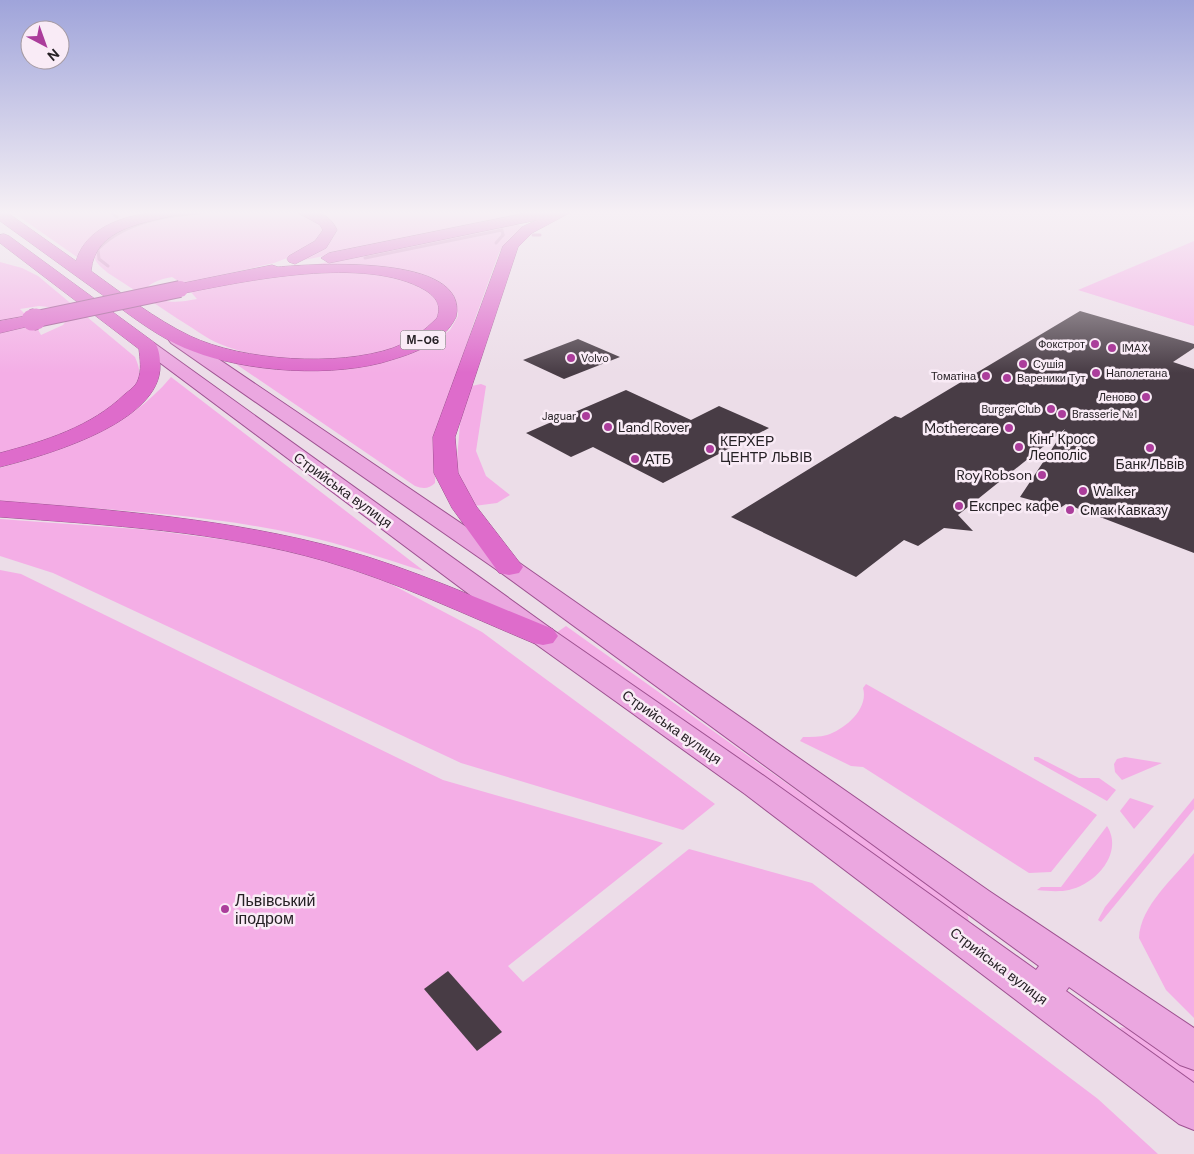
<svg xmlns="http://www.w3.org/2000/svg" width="1194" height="1154" font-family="'DM Sans',sans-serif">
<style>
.green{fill:#f4aee6}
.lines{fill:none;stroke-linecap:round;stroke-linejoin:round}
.stream{stroke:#d38cc5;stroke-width:3}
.building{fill:#483c45}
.primary-casing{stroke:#9e5291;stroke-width:2}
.highway-casing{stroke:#9e5291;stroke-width:1}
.primary{fill:#eba7e0;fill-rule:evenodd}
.highway{fill:#de6ccb;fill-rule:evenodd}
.highway-bridge-far1-casing{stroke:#9e5291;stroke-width:18;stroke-linecap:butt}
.highway-bridge-casing{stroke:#9e5291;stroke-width:22;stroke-linecap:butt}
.highway-bridge-far1{stroke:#de6ccb;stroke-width:16}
.highway-bridge{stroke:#de6ccb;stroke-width:21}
.poi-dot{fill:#ab3d9b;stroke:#f9ebf6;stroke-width:2}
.labels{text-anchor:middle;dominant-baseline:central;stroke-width:5;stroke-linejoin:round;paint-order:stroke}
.far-poi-label{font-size:11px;fill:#262125;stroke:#f9ebf6;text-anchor:start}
.shield{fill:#f9ebf6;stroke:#655e64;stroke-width:1}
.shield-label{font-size:12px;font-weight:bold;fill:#262125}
.poi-label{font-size:14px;fill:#262125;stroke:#f9ebf6;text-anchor:start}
.street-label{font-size:14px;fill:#262125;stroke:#f9ebf6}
.near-poi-label{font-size:16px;fill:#262125;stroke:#f9ebf6;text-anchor:start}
</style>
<rect width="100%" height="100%" fill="#ecdde8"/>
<g class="green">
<path d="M11,211H168L144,216L88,241L77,257Z"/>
<path d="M189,211H289L303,214L323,225L324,235L295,255L274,263L183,284L172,277C163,279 152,281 146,289C162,305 176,303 197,299L190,291C261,276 348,256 417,285C427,290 440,295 441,308C442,324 423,332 412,339C363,369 272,366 220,344C205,338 192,327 178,319C155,304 132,288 108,273C100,266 92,261 94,249L117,231L132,225Z"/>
<path d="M309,211H539L290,263C307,256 331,250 336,230L321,215Z"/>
<path d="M513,224L523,226L508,240L499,253L475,319L437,436L435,483C429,489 423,489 415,486L233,362L264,367L405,355L433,343L450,330L458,316L456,303L450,292L435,282L414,274L308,266Z"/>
<path d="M1194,241V326L1078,290Z"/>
<path d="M0,262L22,268L38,276L135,357C138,364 141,372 139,380C136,389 128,394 121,399C85,429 44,441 0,455V332L35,324L41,335L63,325L67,320L58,308L39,306L20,309L27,316L0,322Z"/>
<path d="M171,377L424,571C384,559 343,544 301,535C202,513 101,509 0,502V468C63,450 128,429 171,377Z"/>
<path d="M481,384L486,386L476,451L486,476L510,495L497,503L474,506L456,470L461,413L467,387Z"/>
<path d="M0,519L150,530L256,544L323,560L387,582L482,632L715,804L683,830L461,763L53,573L0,556Z"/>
<path d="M0,570L21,574L443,780L663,843L508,966L523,982L689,849L812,883L1098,1099L1158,1154H0Z"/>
<path d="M566,626L967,912L969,922L556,633Z"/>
<path d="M866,684L1088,809L1097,815L1051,872L1029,873L863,767L851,766L800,741L803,737C811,737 820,737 827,735C845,729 869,709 863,688Z"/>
<path d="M1034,757H1038L1079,778H1099L1116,790L1107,801L1034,760Z"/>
<path d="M1125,757L1162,763L1122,780L1115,772L1114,764L1117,759Z"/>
<path d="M1130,798L1154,806L1134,829L1120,811Z"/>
<path d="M1194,798V809L1101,922L1098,920L1105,907Z"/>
<path d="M1107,826C1124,853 1096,884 1069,890C1059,892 1048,891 1037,890L1041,887H1061Z"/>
<path d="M1194,853V1018L1166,990L1139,938C1140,906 1175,877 1194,853Z"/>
<path d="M1120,1027L1140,1030L1194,1068V1088L1130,1042Z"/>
</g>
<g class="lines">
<g class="stream">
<path d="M109,211L117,217"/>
<path d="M262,211H264"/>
<path d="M533,235H540"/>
<path d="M496,243L503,235"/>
<path d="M365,258L502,230L503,235"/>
<path d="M108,266L99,259L98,249C129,218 176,215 218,211"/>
</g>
</g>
<g class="building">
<path d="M1080,311L1194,344V348L1173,362L1194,369V553L1066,504L1060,508L1020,497L1065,429L958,515L973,531L944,528L918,546L904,540L856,577L731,517L895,416L901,418Z"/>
<path d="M578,339L620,357L564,379L523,360Z"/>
<path d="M626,390L691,420L719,406L769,428L663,483L593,447L571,457L526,433Z"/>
<path d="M448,971L502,1032L477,1051L424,989Z"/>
</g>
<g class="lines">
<g class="primary-casing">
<path id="primary" d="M177,334L183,335L518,562L989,891L1194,1028V1070L1180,1065L1069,987L1066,991L1194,1083V1130L1179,1124L745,794L533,642L139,347L142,343H154L553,630L767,778L1036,970L1039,966L500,572L171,343L168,339L171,335Z"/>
</g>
<g class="highway-casing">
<g id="highway">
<path d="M0,211H5L76,261C89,218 145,211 182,211L180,214C145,223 95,227 91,271C123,294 155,319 190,336C243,361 338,367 393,348C411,341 424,331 437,318C442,305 436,297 425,290C366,255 245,281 180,294L174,293L171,289L174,285L272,265L278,267C312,264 470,253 456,317C442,346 408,355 381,363C321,378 231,371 176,344C150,331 127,313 104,296C69,271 35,246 0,221Z"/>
<path d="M295,211C314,211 328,211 337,230L326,248L295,264L289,262L287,259L289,256L315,241L323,230L320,225Z"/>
<path d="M536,211H548L550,213L554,211H573L532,233L518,247L455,437L458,473L476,506L523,567L519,573L509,575L499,573L452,508L434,473L433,437L503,246L522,227L537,220L329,263L321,258L329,253Z"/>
<path d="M4,234L9,236L155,343C159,349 160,357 160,365C162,423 43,456 0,467V453C45,441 91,427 125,394C130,390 136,386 138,380C142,370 140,359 139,349L0,243V235Z"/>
<path d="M32,315L38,316L41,320L38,324L0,333V321Z"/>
<path d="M0,501C115,510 230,519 341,549C414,569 483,601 553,629L558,636L553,643L543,645L533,643C464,614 397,582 325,561C220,531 108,525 0,517Z"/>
</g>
</g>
<use href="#primary" class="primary"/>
<use href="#highway" class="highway"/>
<g class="highway-bridge-far1-casing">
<path id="highway-bridge-far1" d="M32,320L180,289"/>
</g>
<g class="highway-bridge-casing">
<path id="highway-bridge" d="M32,320L36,319"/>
</g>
<use href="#highway-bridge-far1" class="highway-bridge-far1"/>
<use href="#highway-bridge" class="highway-bridge"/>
</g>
<linearGradient id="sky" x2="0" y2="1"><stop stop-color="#9fa4da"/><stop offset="0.57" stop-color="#f6f0f5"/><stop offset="1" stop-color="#f6f0f5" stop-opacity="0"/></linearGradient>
<rect width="1194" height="373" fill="url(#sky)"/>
<g class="poi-dot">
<circle cx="1095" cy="344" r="5"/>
<circle cx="1112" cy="348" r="5"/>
<circle cx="571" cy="358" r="5"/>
<circle cx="1023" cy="364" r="5"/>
<circle cx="1096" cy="373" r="5"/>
<circle cx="986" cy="376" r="5"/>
<circle cx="1007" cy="378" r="5"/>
<circle cx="1146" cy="397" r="5"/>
<circle cx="1051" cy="409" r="5"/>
<circle cx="1062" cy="414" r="5"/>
<circle cx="586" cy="416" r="5"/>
<circle cx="608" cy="427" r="5"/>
<circle cx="1009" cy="428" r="5"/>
<circle cx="1019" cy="447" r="5"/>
<circle cx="1150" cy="448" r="5"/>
<circle cx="710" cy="449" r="5"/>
<circle cx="635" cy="459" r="5"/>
<circle cx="1042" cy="475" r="5"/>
<circle cx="1083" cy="491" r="5"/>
<circle cx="959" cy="506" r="5"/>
<circle cx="1070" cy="510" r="5"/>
<circle cx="225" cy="909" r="5"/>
</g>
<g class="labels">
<g class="far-poi-label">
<text x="1085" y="344" text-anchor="end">Фокстрот</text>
<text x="1122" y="348">IMAX</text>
<text x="581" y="358">Volvo</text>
<text x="1033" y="364">Сушія</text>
<text x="1106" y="373">Наполетана</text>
<text x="976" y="376" text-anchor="end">Томатіна</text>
<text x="1017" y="378">Вареники Тут</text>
<text x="1136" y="397" text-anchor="end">Леново</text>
<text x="1041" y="409" text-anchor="end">Burger Club</text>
<text x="1072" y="414">Brasserie №1</text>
<text x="576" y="416" text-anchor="end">Jaguar</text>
</g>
<rect class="shield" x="400.5" y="330.5" width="45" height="19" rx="4"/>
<g class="shield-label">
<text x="423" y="340">М-06</text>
</g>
<g class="poi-label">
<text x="618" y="427">Land Rover</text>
<text x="999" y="428" text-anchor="end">Mothercare</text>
<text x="1029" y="439">Кінґ Кросс<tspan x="1029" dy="16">Леополіс</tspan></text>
<text x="720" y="441">КЕРХЕР<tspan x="720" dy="16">ЦЕНТР ЛЬВІВ</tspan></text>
<text x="645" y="459">АТБ</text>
<text x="1150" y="464" text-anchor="middle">Банк Львів</text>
<text x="1032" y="475" text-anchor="end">Roy Robson</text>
<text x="1093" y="491">Walker</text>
<text x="969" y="506">Експрес кафе</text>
<text x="1080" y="510">Смак Кавказу</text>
</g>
<g class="street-label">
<text transform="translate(343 490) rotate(36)">Стрийська вулиця</text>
<text transform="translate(672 727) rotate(35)">Стрийська вулиця</text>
<text transform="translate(999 966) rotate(37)">Стрийська вулиця</text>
</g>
<g class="near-poi-label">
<text x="235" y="900">Львівський<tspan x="235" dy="18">іподром</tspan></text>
</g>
</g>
<g transform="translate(45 45) rotate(139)"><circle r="24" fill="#f9ebf6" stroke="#a59aa2"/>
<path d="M0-4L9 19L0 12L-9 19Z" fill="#ab3d9b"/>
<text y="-8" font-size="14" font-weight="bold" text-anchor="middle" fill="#262125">N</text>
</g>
</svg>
